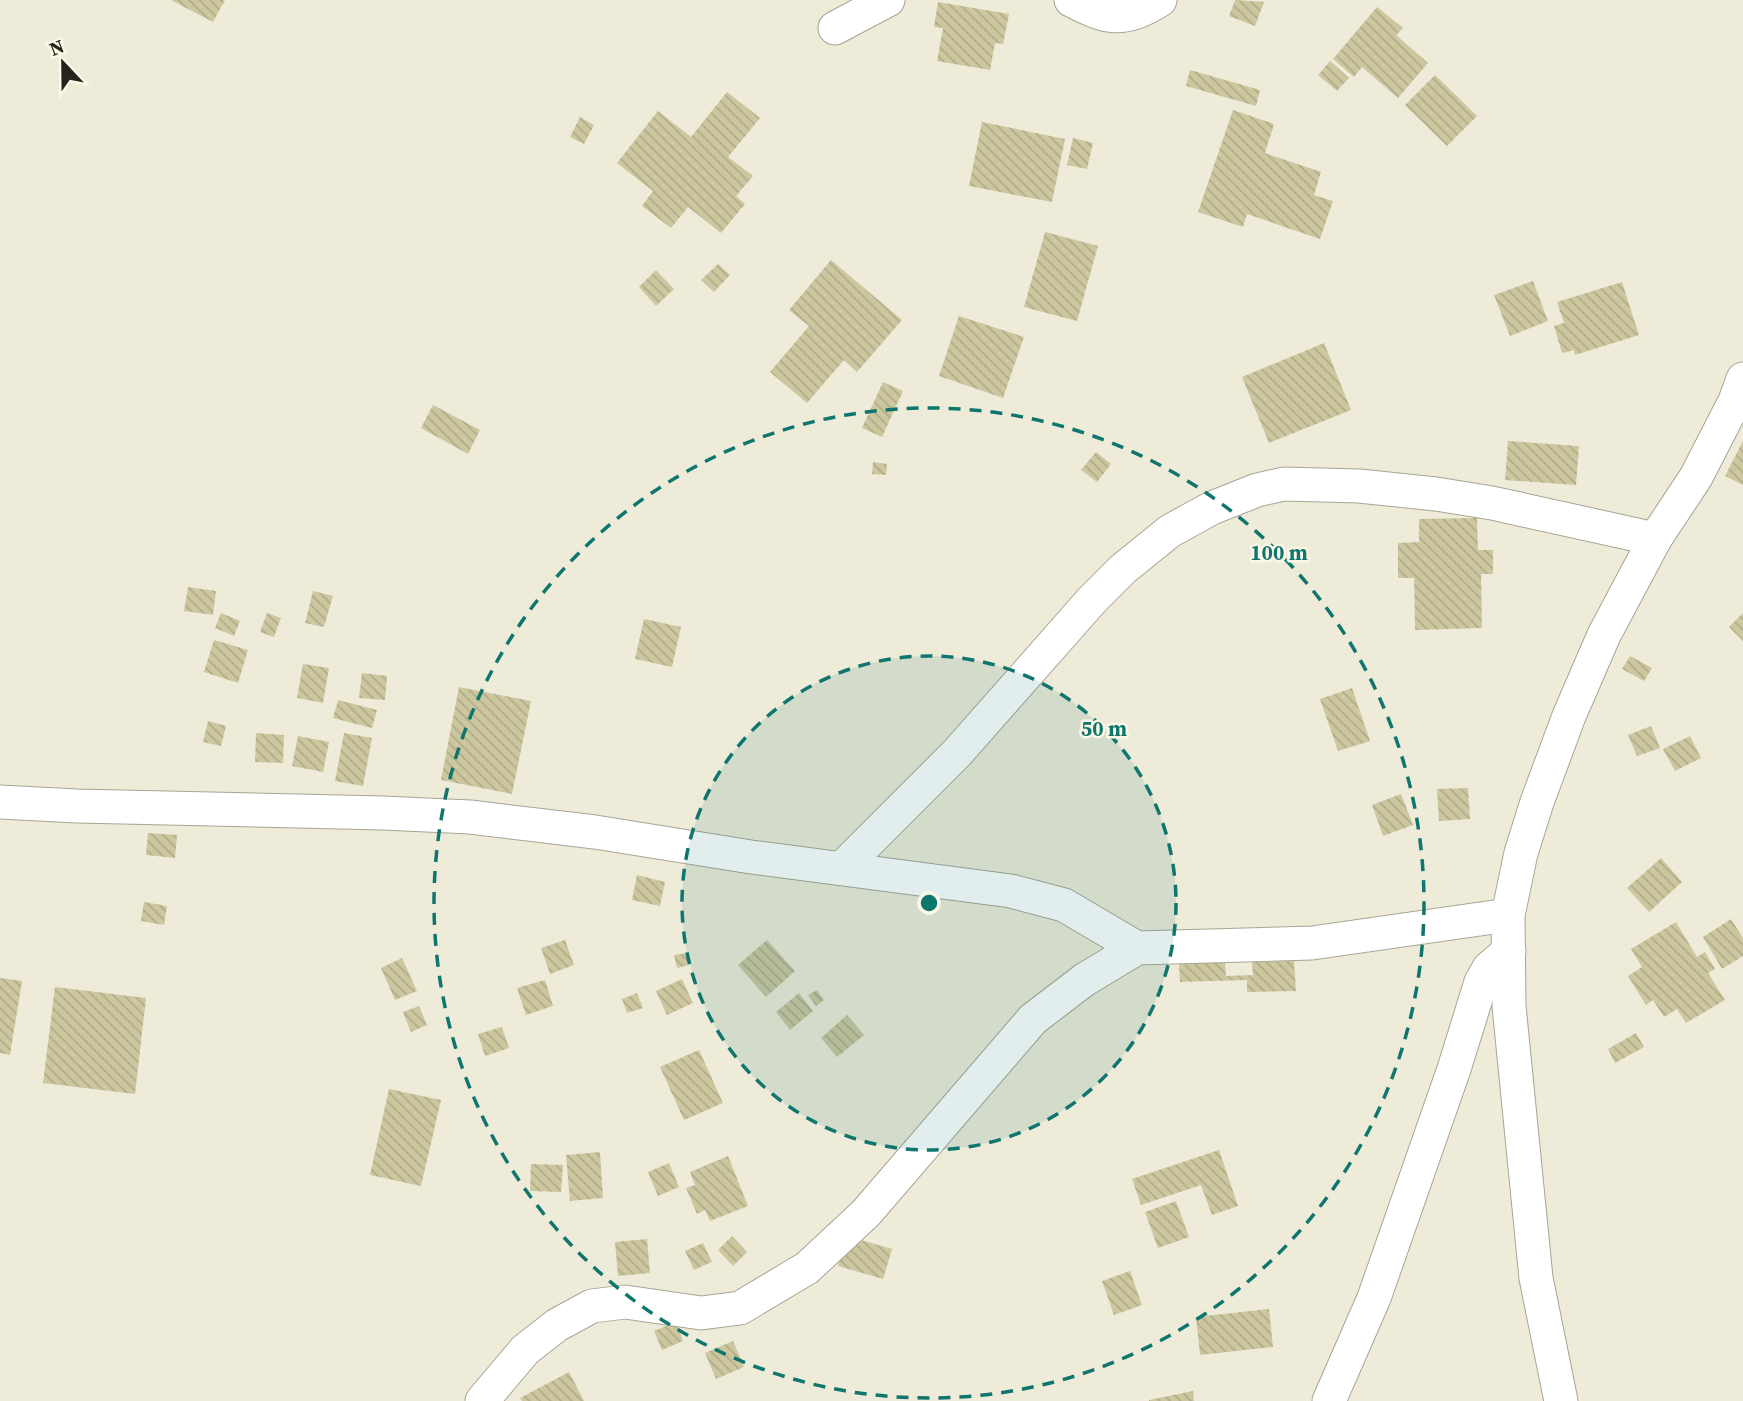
<svg xmlns="http://www.w3.org/2000/svg" width="1743" height="1401" font-family="'Source Serif 4',serif">
<style>
.building{fill:url(#building-back-hatch)}
.lines{fill:none;stroke-linecap:round;stroke-linejoin:round}
.street-casing{stroke:#a7a594;stroke-width:35}
.street{stroke:#fff;stroke-width:33}
.ring{fill:none;stroke:#0f766e;stroke-width:3.5;stroke-dasharray:12 9}
.centre{fill:#0f766e;stroke:#fbf8e6;stroke-width:3.5}
.ring-label{font-size:21px;text-anchor:middle;font-weight:bold;fill:#0f766e;stroke:#fbf8e6;stroke-width:5;stroke-linejoin:round;paint-order:stroke}
</style>
<defs>
<pattern id="building-back-hatch" width="6" height="6" patternUnits="userSpaceOnUse" patternTransform="scale(1.75)"><rect width="6" height="6" fill="#cdc7a0"/><path d="M-1 5l2 2M0 0l6 6M5-1l2 2" fill="none" stroke="#b0ab89"/></pattern>
</defs>
<rect width="100%" height="100%" fill="#eeebd9"/>
<g class="building">
<path d="M171,0H225L213,22Z"/>
<path d="M1235,0L1264,2L1255,26L1229,16Z"/>
<path d="M938,2L1009,14L1003,44L995,43L990,70L937,61L943,28L934,27Z"/>
<path d="M1377,7L1403,28L1396,35L1428,63L1398,98L1362,67L1354,77L1333,59Z"/>
<path d="M1330,61L1349,78L1337,91L1318,75Z"/>
<path d="M1190,70L1260,90L1256,106L1186,86Z"/>
<path d="M1435,75L1477,116L1447,146L1405,105Z"/>
<path d="M727,92L760,118L728,157L753,176L736,196L745,204L721,233L688,207L671,228L642,206L653,191L617,163L658,111L691,137Z"/>
<path d="M1233,110L1274,124L1265,153L1321,172L1314,195L1333,201L1320,239L1247,214L1243,227L1198,212Z"/>
<path d="M580,117L594,125L584,144L570,137Z"/>
<path d="M982,122L1065,139L1052,202L969,186Z"/>
<path d="M1073,138L1093,143L1087,169L1067,165Z"/>
<path d="M1045,232L1098,246L1077,321L1024,307Z"/>
<path d="M831,260L902,320L857,372L844,360L807,403L770,372L809,326L789,310Z"/>
<path d="M718,264L730,275L714,292L701,280Z"/>
<path d="M656,270L674,289L656,306L639,287Z"/>
<path d="M1533,281L1548,321L1510,336L1494,295Z"/>
<path d="M1622,282L1639,335L1575,355L1574,350L1562,353L1554,326L1564,323L1557,302Z"/>
<path d="M959,316L1024,337L1003,398L939,376Z"/>
<path d="M1324,343L1351,410L1269,443L1242,377Z"/>
<path d="M883,382L903,391L882,437L862,428Z"/>
<path d="M433,405L480,430L468,454L421,428Z"/>
<path d="M1508,441L1579,446L1576,485L1505,480Z"/>
<path d="M1743,441V485L1725,476Z"/>
<path d="M1096,452L1111,464L1097,482L1081,470Z"/>
<path d="M873,462L887,464L886,475L872,474Z"/>
<path d="M1477,518L1478,550H1493V574H1481L1482,628L1415,630L1414,578H1398V543L1419,542V519Z"/>
<path d="M188,587L216,591L213,615L184,611Z"/>
<path d="M313,591L333,596L324,627L305,623Z"/>
<path d="M221,613L240,621L234,636L215,628Z"/>
<path d="M267,613L281,618L274,637L260,632Z"/>
<path d="M1743,613V641L1729,627Z"/>
<path d="M644,619L681,627L672,667L635,659Z"/>
<path d="M214,640L248,650L238,683L204,672Z"/>
<path d="M1630,656L1652,668L1644,681L1622,669Z"/>
<path d="M303,664L329,668L323,703L297,698Z"/>
<path d="M362,673L387,676L385,700L359,698Z"/>
<path d="M459,687L531,701L512,794L441,780Z"/>
<path d="M1352,688L1370,741L1338,751L1320,699Z"/>
<path d="M338,700L377,710L372,728L333,718Z"/>
<path d="M208,721L226,726L221,746L203,742Z"/>
<path d="M1651,726L1660,748L1637,756L1628,735Z"/>
<path d="M256,733L284,735L283,763L255,762Z"/>
<path d="M344,733L372,738L363,786L335,781Z"/>
<path d="M298,736L329,742L323,772L292,766Z"/>
<path d="M1690,736L1701,758L1675,771L1663,749Z"/>
<path d="M1468,788L1470,819L1439,821L1437,789Z"/>
<path d="M1401,794L1413,825L1383,836L1372,805Z"/>
<path d="M148,833L177,835L175,858L146,855Z"/>
<path d="M1661,858L1682,882L1649,912L1627,888Z"/>
<path d="M637,875L665,882L660,906L632,900Z"/>
<path d="M144,902L167,906L164,925L141,921Z"/>
<path d="M1731,919L1743,938V956L1722,969L1703,937Z"/>
<path d="M1676,922L1697,957L1705,952L1715,969L1708,973L1725,1000L1686,1023L1677,1009L1664,1017L1653,1000L1646,1005L1628,976L1642,967L1631,949Z"/>
<path d="M565,940L574,965L550,974L541,948Z"/>
<path d="M767,940L795,971L766,997L738,965Z"/>
<path d="M687,953L689,965L677,968L674,955Z"/>
<path d="M402,958L417,991L395,1000L381,968Z"/>
<path d="M1294,961L1296,991L1247,992V980L1180,982L1179,964L1225,962L1226,976L1253,975L1252,962Z"/>
<path d="M0,978L22,981L10,1055L0,1053Z"/>
<path d="M682,979L693,1003L667,1015L656,991Z"/>
<path d="M545,980L553,1006L526,1015L517,988Z"/>
<path d="M55,987L146,998L135,1094L43,1083Z"/>
<path d="M817,990L824,1000L816,1006L808,995Z"/>
<path d="M637,993L643,1008L627,1013L622,999Z"/>
<path d="M799,993L813,1011L790,1030L776,1012Z"/>
<path d="M419,1006L427,1025L411,1032L403,1012Z"/>
<path d="M847,1015L864,1035L837,1057L821,1038Z"/>
<path d="M502,1027L509,1048L485,1056L478,1034Z"/>
<path d="M1636,1033L1644,1047L1615,1063L1608,1049Z"/>
<path d="M699,1050L723,1103L684,1120L660,1067Z"/>
<path d="M389,1089L441,1100L421,1186L370,1175Z"/>
<path d="M1219,1150L1238,1206L1212,1215L1201,1185L1141,1205L1132,1179Z"/>
<path d="M600,1152L603,1198L570,1201L566,1155Z"/>
<path d="M728,1156L748,1206L710,1221L705,1210L697,1214L686,1188L695,1185L690,1172Z"/>
<path d="M669,1163L679,1187L658,1196L648,1172Z"/>
<path d="M531,1164L563,1165L561,1192L530,1191Z"/>
<path d="M1176,1201L1189,1237L1158,1248L1145,1212Z"/>
<path d="M732,1236L747,1252L733,1266L718,1250Z"/>
<path d="M847,1236L892,1249L883,1279L838,1266Z"/>
<path d="M647,1239L650,1273L618,1276L615,1242Z"/>
<path d="M703,1243L712,1262L694,1270L685,1251Z"/>
<path d="M1130,1271L1142,1305L1114,1315L1102,1281Z"/>
<path d="M1269,1309L1273,1347L1200,1355L1196,1317Z"/>
<path d="M676,1322L683,1341L662,1350L654,1331Z"/>
<path d="M733,1341L744,1367L716,1379L705,1353Z"/>
<path d="M569,1372L584,1401H522L520,1398Z"/>
<path d="M1193,1391L1194,1401H1149V1400Z"/>
</g>
<g class="lines">
<g class="street-casing">
<g id="street">
<path d="M1071,0C1107,19 1124,23 1160,0"/>
<path d="M835,28L888,0"/>
<path d="M0,802L77,806L383,813L470,817L595,832L751,857L1011,891L1064,905L1137,948"/>
<path d="M842,868L957,753L1092,600L1123,569L1170,531L1212,508L1257,490L1284,484L1359,486L1436,494L1492,503L1655,539"/>
<path d="M482,1401L525,1350L557,1325L592,1306L625,1302L701,1313L740,1308L807,1268L866,1213L1033,1019L1084,980L1137,948L1312,943L1508,915"/>
<path d="M1329,1401L1374,1298L1454,1069L1481,982L1489,968L1509,951"/>
<path d="M1561,1401L1536,1278L1509,1006L1508,915L1521,853L1537,802L1569,716L1604,635L1655,539L1696,477L1735,401L1743,379"/>
</g>
</g>
<use href="#street" class="street"/>
</g>
<circle cx="929" cy="903" r="247" fill="#0f766e" fill-opacity=".12"/>
<g class="ring">
<circle cx="929" cy="903" r="247"/>
<circle cx="929" cy="903" r="495"/>
</g>
<circle cx="929" cy="903" r="10" class="centre"/>
<g class="ring-label">
<text x="1279" y="560">100 m</text>
<text x="1104" y="736">50 m</text>
</g>
<g transform="translate(63 63) rotate(338)" stroke="#fbf8e6" stroke-width="5" paint-order="stroke">
<path d="M0-5L12 26L0 18L-12 26Z" fill="#24231d"/>
<text y="-10" font-size="19" font-weight="bold" text-anchor="middle" fill="#24231d">N</text>
</g>
</svg>
